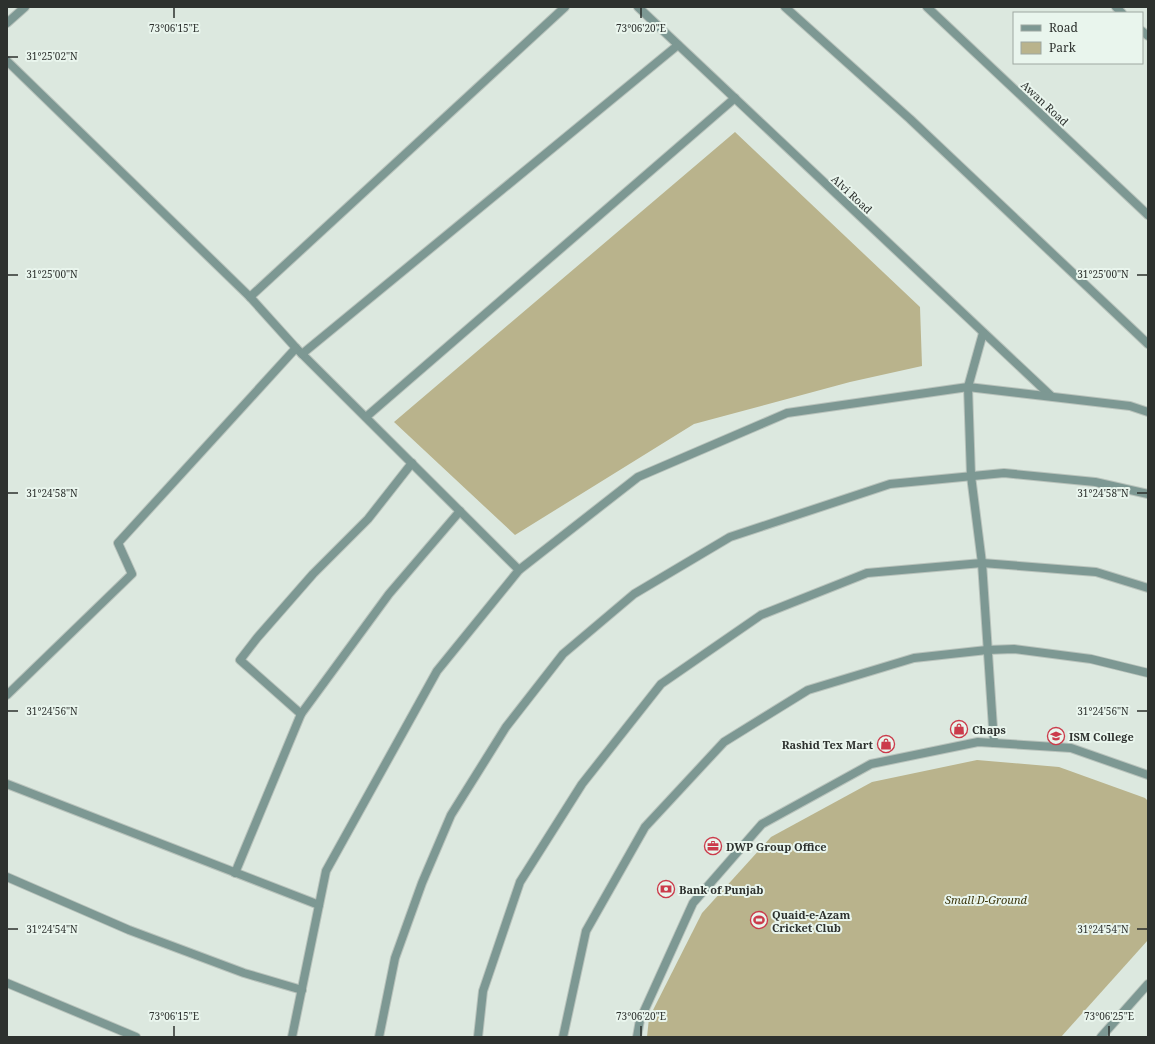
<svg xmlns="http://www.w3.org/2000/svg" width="1155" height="1044" font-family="'Noto Serif',serif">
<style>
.green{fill:#b9b38c}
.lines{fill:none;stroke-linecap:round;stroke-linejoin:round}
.lane-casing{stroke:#b9c3bc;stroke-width:10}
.street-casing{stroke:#b9c3bc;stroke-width:10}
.lane{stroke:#7d9893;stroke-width:8}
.street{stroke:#7d9893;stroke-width:8}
.ticks{fill:none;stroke:#2d312e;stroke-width:1.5}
.labels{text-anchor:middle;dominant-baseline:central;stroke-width:4;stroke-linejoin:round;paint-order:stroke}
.street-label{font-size:11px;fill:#2d312e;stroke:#e9f5ed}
.poi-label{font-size:11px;font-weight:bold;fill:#2d312e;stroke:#e9f5ed;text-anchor:start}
.park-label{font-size:11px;font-style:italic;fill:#3d370d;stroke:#e9f5ed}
.ticks-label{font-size:10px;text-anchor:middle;fill:#2d312e;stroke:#e9f5ed;stroke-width:4;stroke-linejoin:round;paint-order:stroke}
</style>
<rect width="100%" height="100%" fill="#dce8df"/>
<g class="green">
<path d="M735,132L920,307L922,366L850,382L694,424L515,535L394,422Z"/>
<path d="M977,760L1059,767L1145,798L1148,801V940L1061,1037H647L649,1018L702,913L771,837L872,782Z"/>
</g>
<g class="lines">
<g class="lane-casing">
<g id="lane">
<path d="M301,714L240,660L257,638L313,574L368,519L412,463"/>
<path d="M379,1037L395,958L422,883L451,815L506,727L563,654L634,594L730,537L890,484L1004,473L1095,482L1148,494"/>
<path d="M563,1037L586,931L645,827L724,742L808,690L914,658L987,650L1014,649L1091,659L1148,673"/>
</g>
</g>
<g class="street-casing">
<g id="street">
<path d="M638,7L1051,396"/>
<path d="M785,7L910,119L1148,344"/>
<path d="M927,7L1148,215"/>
<path d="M1116,7L1122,13"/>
<path d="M7,23L25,7"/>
<path d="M1142,31L1148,36"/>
<path d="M7,61L250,297L296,348L519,570"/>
<path d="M250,297L565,7"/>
<path d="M983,333L968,387L971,476L982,563L994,743"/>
<path d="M302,354L678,45"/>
<path d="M366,417L735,98"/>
<path d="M7,695L132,574L118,543L296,348"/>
<path d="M7,784L319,905"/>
<path d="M235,873L301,714L389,594L460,511"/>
<path d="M7,877L129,930L244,973L302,990"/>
<path d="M7,983L136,1037"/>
<path d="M292,1037L326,871L437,671L519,570L638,477L787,413L968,387L1130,406L1148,412"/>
<path d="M478,1037L483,991L520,882L582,784L661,684L761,615L867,573L982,563L1096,572L1148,588"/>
<path d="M637,1037L640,1020L693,903L762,824L871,764L978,742L1071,748L1148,775"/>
<path d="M1101,1037L1148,984"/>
</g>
</g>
<use href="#lane" class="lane"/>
<use href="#street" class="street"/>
</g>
<path class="ticks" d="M174,8V18M641,8V18M8,57H18M8,275H18M1137,275H1147M8,493H18M1137,493H1147M8,711H18M1137,711H1147M8,929H18M1137,929H1147M174,1026V1036M641,1026V1036M1109,1026V1036"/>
<defs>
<g id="shop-ring" transform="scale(0.9)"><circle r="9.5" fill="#e9f5ed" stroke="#cb3b4b" stroke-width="1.5"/><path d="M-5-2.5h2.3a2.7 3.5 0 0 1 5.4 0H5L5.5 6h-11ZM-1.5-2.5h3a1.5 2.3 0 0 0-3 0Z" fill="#cb3b4b"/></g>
<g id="university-ring" transform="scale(0.9)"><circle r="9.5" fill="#e9f5ed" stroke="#cb3b4b" stroke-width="1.5"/><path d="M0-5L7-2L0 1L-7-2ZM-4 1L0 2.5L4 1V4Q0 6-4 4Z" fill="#cb3b4b"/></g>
<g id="office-ring" transform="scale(0.9)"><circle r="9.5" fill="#e9f5ed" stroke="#cb3b4b" stroke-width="1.5"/><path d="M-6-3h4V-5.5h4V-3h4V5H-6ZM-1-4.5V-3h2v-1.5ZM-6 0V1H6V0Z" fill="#cb3b4b"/></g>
<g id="bank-ring" transform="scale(0.9)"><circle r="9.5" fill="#e9f5ed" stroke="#cb3b4b" stroke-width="1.5"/><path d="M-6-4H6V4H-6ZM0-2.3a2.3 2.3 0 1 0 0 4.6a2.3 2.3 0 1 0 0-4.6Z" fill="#cb3b4b"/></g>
<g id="stadium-ring" transform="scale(0.9)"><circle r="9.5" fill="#e9f5ed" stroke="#cb3b4b" stroke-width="1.5"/><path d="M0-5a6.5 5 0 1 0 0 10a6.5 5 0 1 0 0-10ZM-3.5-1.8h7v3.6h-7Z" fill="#cb3b4b"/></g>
</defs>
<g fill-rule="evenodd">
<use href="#shop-ring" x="959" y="729"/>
<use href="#university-ring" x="1056" y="736"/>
<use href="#shop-ring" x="886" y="744"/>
<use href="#office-ring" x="713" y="846"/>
<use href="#bank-ring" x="666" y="889"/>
<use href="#stadium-ring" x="759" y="920"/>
</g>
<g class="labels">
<g class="street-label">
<text transform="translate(1045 103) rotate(43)">Awan Road</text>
<text transform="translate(852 194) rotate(43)">Alvi Road</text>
</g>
<g class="poi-label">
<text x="972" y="729">Chaps</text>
<text x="1069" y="736">ISM College</text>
<text x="873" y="744" text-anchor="end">Rashid Tex Mart</text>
<text x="726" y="846">DWP Group Office</text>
<text x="679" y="889">Bank of Punjab</text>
<text x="772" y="914">Quaid-e-Azam<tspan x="772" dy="13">Cricket Club</tspan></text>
</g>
<g class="park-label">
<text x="986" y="899">Small D-Ground</text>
</g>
</g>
<g class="ticks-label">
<text x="174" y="32">73°06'15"E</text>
<text x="641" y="32">73°06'20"E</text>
<text x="52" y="60">31°25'02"N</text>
<text x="52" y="278">31°25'00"N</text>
<text x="1103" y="278">31°25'00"N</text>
<text x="52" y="497">31°24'58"N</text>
<text x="1103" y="497">31°24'58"N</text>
<text x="52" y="715">31°24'56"N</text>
<text x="1103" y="715">31°24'56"N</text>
<text x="52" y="933">31°24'54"N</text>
<text x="1103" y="933">31°24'54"N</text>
<text x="174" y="1020">73°06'15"E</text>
<text x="641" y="1020">73°06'20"E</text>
<text x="1109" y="1020">73°06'25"E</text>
</g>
<rect width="1155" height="1044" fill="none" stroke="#2d312e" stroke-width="16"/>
<rect x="1013" y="12" width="130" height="52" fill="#e9f5ed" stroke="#9ea7a1"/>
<rect x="1021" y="25" width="20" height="6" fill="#7d9893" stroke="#9ea7a1"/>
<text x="1049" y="32" font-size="12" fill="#2d312e">Road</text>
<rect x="1021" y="42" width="20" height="12" fill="#b9b38c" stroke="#9ea7a1"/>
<text x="1049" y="52" font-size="12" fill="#2d312e">Park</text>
</svg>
